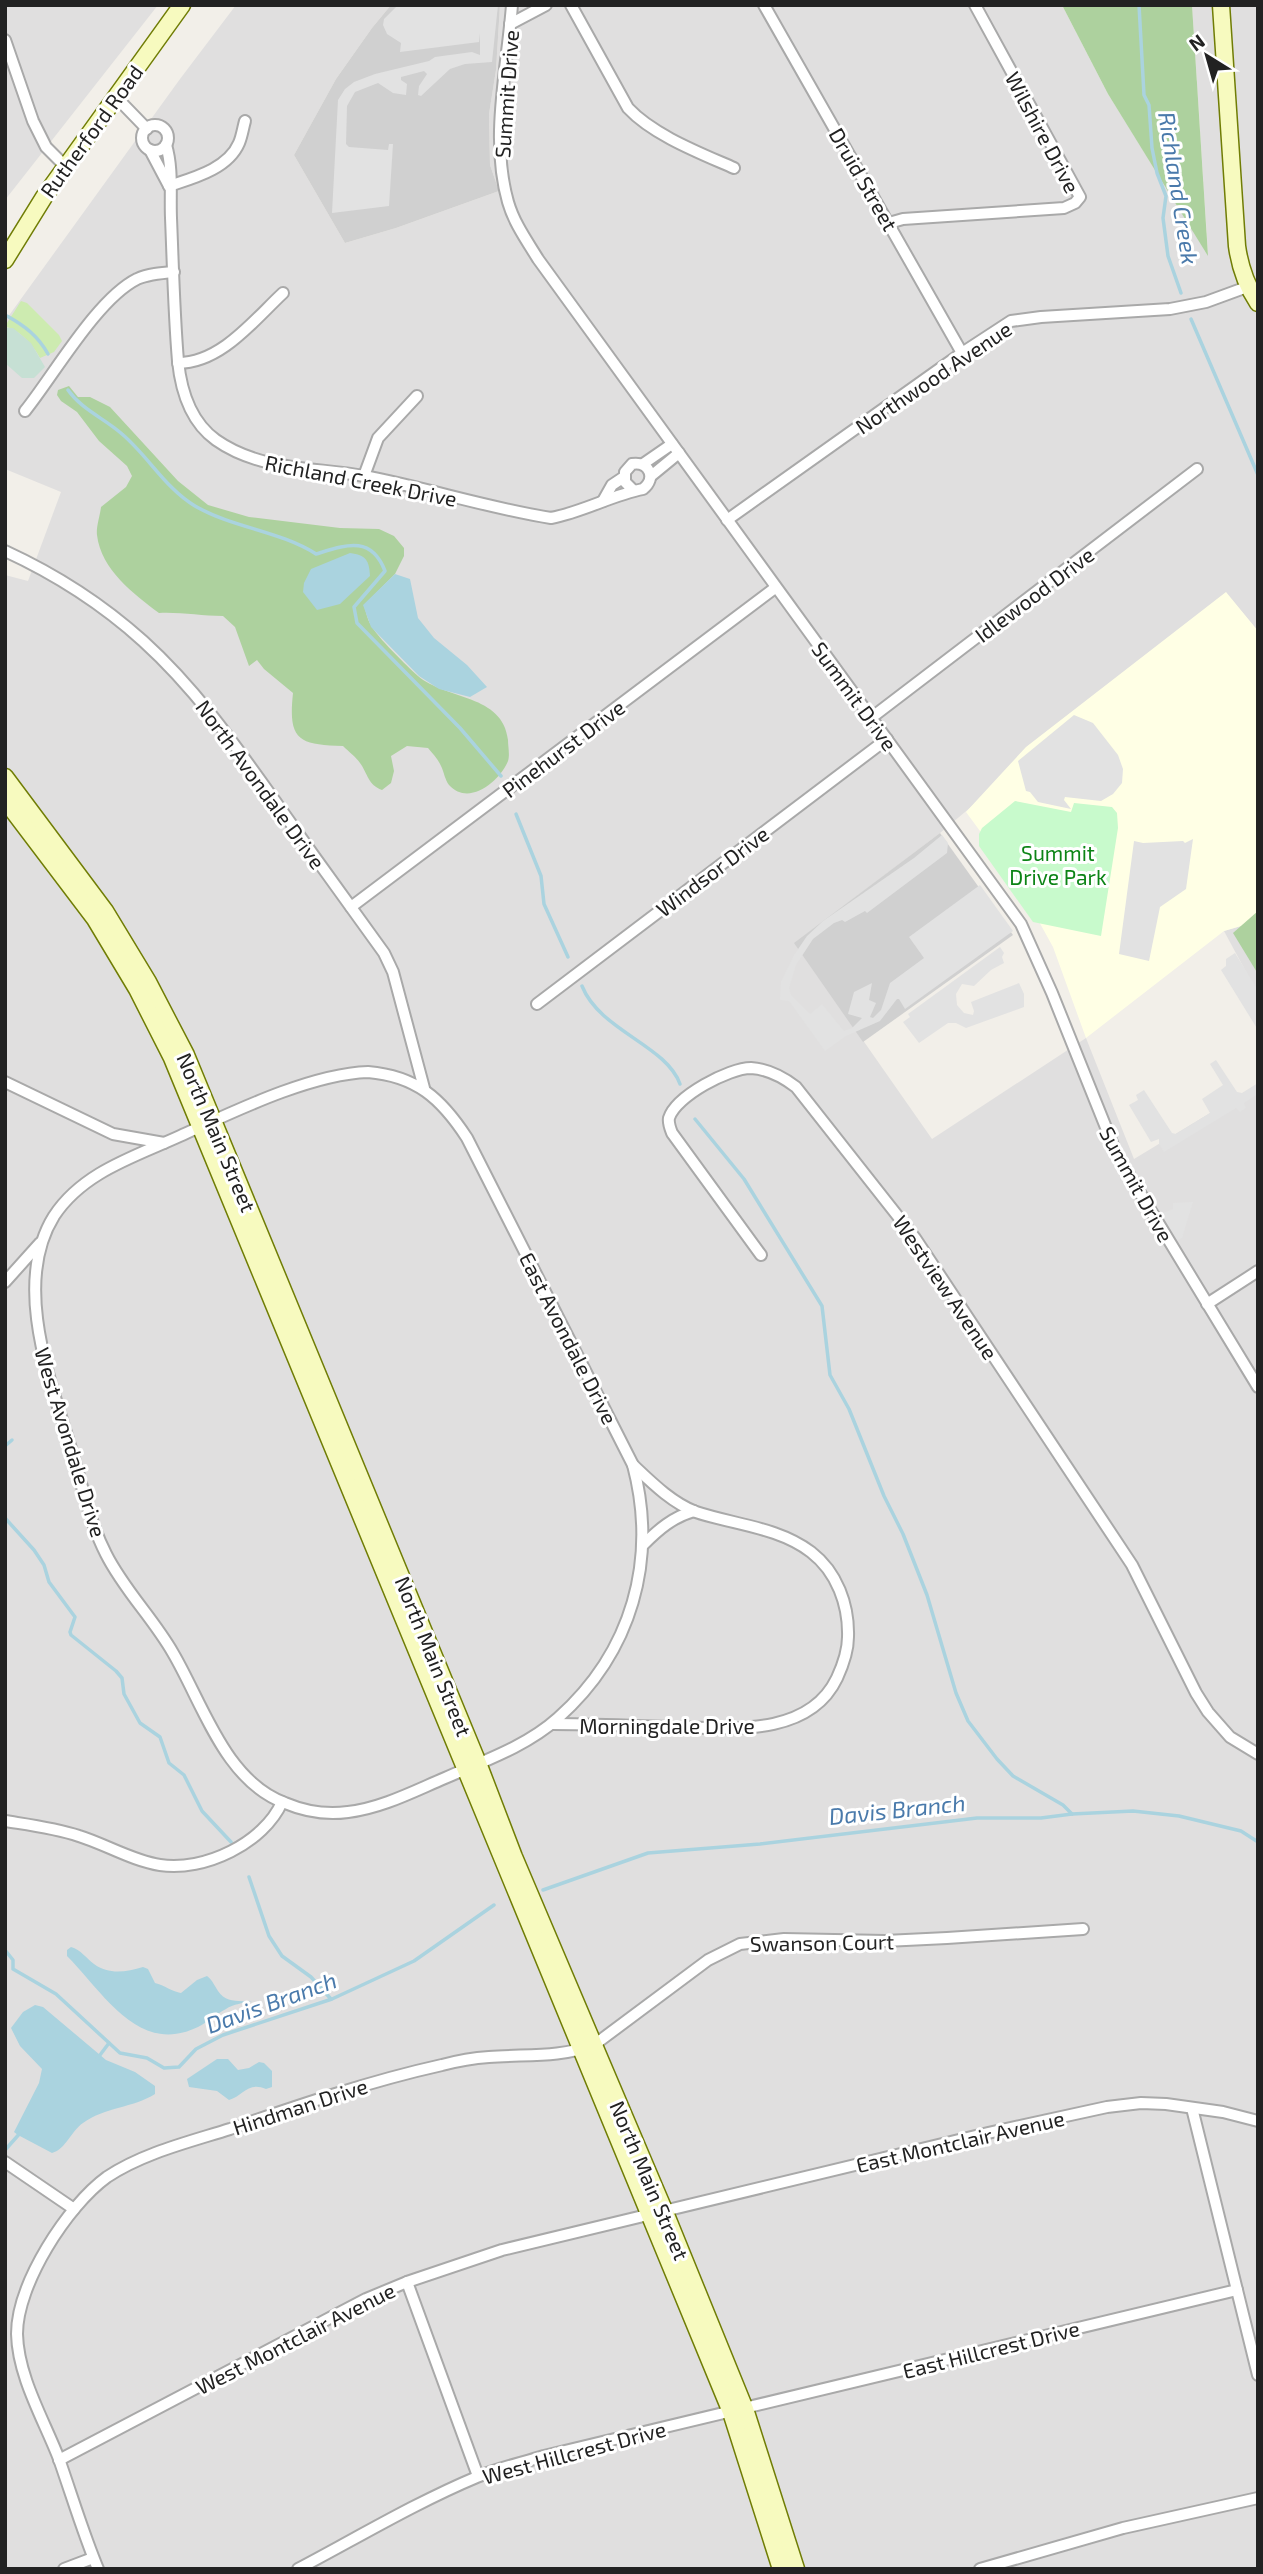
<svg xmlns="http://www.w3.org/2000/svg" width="1263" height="2574" font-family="'Exo 2',sans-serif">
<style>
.residential{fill:#e0dfdf}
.education{fill:#ffffe5}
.religious{fill:#d0d0d0}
.grass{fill:#cdebb0}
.forest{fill:#add19e}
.wetland{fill:#c6e0d4}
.park{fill:#c8facc}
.parking{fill:#e2e2e2}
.water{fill:#aad3df}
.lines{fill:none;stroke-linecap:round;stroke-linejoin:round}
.stream{stroke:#aad3df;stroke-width:3.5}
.street-casing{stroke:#a9a9a9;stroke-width:14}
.secondary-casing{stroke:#707d05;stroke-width:19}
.street{stroke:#fff;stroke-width:10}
.secondary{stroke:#f7fabf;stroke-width:16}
.labels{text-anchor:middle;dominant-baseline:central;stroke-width:6;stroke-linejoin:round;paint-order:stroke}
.street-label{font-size:21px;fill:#222;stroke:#fff}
.park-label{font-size:21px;fill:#0c8416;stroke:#fff}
.water-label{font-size:23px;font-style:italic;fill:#4a7aab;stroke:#fff}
</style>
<rect width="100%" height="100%" fill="#f2efe9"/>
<g class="residential">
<path d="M5,5H158L5,200Z"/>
<path d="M236,5H391L372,28L336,79L294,155L345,243L396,228L499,191L490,165L489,114L496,70L500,5H1062L1108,94L1208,254L1192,5H1258V631L1226,593L940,833L795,943L932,1139L1086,1038L1134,1159L1258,1084V2569H5V575L28,581L61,492L5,469V321L180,79Z"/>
<path d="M1258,921V994L1224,931Z"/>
</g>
<path class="education" d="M1226,592L1258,631V921L1224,931L1086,1038L1053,947L1016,880L966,812L1026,747Z"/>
<g class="religious">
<path d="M391,5H500L496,70L489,114L490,165L499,191L396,228L345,243L294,155L336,79L372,28Z"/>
<path d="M940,833L1013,935L863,1042L794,943Z"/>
</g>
<path class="grass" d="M21,301L27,303L59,335L62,341L54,352L40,358C34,346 19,329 6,327L7,323Z"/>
<g class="forest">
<path d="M1062,5H1192L1208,256L1108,94Z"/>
<path d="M69,386L78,397H90L110,407L178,481L208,505L249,517L340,528L379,529L394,536L404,548V556L395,574L364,605C366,611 367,619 371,625C376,636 408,667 418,676C446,700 503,694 508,740C508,746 510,755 508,761C500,781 469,807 449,785C445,780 444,772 441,766C438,759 433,754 428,748L407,746L391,756L394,771L391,783L382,790C368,785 368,774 360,763C356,757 349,752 343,746C298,745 288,740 293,693L264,669L257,660L249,666L235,627L223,616C201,616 181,612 159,613C134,594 101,570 97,535C96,527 100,516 101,507L126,487L132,476L127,466L99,441L77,412L61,401L57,395L58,390Z"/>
<path d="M1258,911V974L1233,933Z"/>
</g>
<path class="wetland" d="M5,328H13L31,343L45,367L34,378H22L5,363Z"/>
<path class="park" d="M1015,801L1071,812L1074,803L1112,807L1117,813L1118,828L1101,936L1033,922L979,846V834L982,828Z"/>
<g class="parking">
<path d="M398,5H498L492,62L465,64L450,69L421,96L418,95L419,86L427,74L424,71L401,77V80L407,84L406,95L393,93L378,83L355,92L347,106L346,144L349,147L388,150L389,144H393L389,206L332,213L338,100L345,89L354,82L375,74L429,61L435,57L472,52L480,55V33L479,42L400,52L401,43L387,34L383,25L384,19Z"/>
<path d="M1074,715L1093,723L1118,755L1123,769L1122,783L1113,794L1101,801L1065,797L1064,800L1071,809L1038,802L1030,792L1026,791L1018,761Z"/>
<path d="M942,835L948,843L947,853L867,913L865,911L845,922L842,920L834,923L813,939L796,965L789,988L791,995L810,1014L822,1004L844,1031L852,1028L862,1018L848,1014L854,992L872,983L869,1000L876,1003L870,1017L873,1018L881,1010L890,983L924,958L909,937L980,885L1013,931L905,1009L899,999H897L880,1021L846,1036L825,1051L789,1001L780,1000L781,982L794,955L807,936L823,921L914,858Z"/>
<path d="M1193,839L1186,889L1160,907L1149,961L1119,954L1134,841L1143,843L1183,841L1185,843Z"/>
<path d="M1000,947L1004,953L1002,957L1004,963L991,970L974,986L962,984L956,994L957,1005L964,1013L973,1015L974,1011L971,1002L1019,983L1024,994V1007L966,1028L956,1023H948L919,1043L903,1022L910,1017L908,1014Z"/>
<path d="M1235,953L1258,990V1030L1221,970L1226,966V959Z"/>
<path d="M1216,1060L1237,1092L1242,1093L1258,1083V1094L1244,1103L1246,1108L1240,1112L1236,1108L1164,1152L1159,1144V1139L1151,1142L1129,1105L1138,1100L1136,1095L1144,1090L1172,1133L1176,1134L1210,1113L1202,1099L1223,1085L1210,1064Z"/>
<path d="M1193,1202L1182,1238L1176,1241L1160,1214L1173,1209V1203Z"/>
</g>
<g class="water">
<path d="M350,553C366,555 369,560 370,576L340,604L317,610L303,592L304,583L311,569Z"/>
<path d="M395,574L410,579L418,618L434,638L467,665L487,687L470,697L439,689L419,676L371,627L363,605Z"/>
<path d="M71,1947C81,1950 86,1958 94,1964C109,1975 126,1972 143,1967L148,1969L155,1983C164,1985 173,1992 181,1993L197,1980L207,1976C213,1981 214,1985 218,1991C226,2003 239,2001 252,2001C244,2003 233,2004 226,2009C216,2014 208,2022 198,2027C138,2056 104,1993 67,1956V1950Z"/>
<path d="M35,2005L43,2007L106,2060L135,2072L155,2086V2094C133,2108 105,2107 83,2123C71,2131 66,2149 52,2153L18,2135L14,2132L39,2083L42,2069L20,2046L11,2028L23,2012Z"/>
<path d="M217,2059H228L238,2070L249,2068L259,2062L264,2063L272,2071V2087L266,2089C248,2081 243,2096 229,2100L217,2091L189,2087L187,2079Z"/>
</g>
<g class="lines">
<g class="stream">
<path d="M1139,5L1144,95L1149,105L1152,148L1157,173L1166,196L1163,218L1168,256L1181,293"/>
<path d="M7,316C25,326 38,336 48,354"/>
<path d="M1191,319L1258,475"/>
<path d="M68,390C82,410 104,418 122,434C148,456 166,489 195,506C233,528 280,531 316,554C346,545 371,535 385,571L354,607L357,623L460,728L501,776"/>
<path d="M516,814L541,876L544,904L568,957"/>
<path d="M582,986C600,1031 666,1045 680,1084"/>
<path d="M695,1119L744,1179L822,1306L830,1375L849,1409L884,1496L903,1534L927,1595L956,1693L968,1721L997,1759L1013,1776L1063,1805L1072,1814"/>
<path d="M5,1446L12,1440"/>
<path d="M5,1518L34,1550L44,1565L49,1582L75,1617L70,1632L71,1635L116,1671L122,1678L124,1694L140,1723L160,1737L169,1763L184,1775L202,1811L231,1842"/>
<path d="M249,1877L269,1936L282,1956L311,1977L331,1999"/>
<path d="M543,1890L648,1853L760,1844L977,1818H1041L1072,1814L1133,1811L1179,1816L1241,1831L1258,1842"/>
<path d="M5,1950L13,1960V1969L56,1994L120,2053L147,2058L164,2068L179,2067L196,2049L223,2035L332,1999L414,1961L494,1905"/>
<path d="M97,2059L109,2043"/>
<path d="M6,2149L21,2132"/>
</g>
<g class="street-casing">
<g id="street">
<path d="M512,5C507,70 490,139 508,202C514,223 527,241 538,259L1021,924L1052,993L1117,1155L1258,1387"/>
<path d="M571,5L628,108C653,135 700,153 734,168"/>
<path d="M764,5L962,353"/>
<path d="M510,24L546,5"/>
<path d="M5,40L33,121L46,147L66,167"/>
<path d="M116,97L147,129"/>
<circle cx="155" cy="138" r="13"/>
<path d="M166,145C173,168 170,194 171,218C173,266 174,314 178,361C181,391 191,422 216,440C260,471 314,467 364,476C427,488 488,508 551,518C583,512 612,495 643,489C657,478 649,461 632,464L625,472V482L633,490"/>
<path d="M150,150L169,186"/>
<path d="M169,186C193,178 228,169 239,143C242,136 243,128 245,121"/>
<path d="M889,223L903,219L1064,208L1075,203L1080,197L975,5"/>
<path d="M178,363C221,363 254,320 283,293"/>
<path d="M25,411C54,375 97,299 137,279C148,274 161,273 174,272"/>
<path d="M643,464L672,444"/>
<path d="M364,476L378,438L417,396"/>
<path d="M651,476L679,453"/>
<path d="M603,501L612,485L624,477"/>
<path d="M727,520L962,353L1011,321L1041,317L1170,309L1206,302L1247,287"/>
<path d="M5,551C55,574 102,604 143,641C195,688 235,745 275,801C311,852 347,902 384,953L393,972L424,1088"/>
<path d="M871,718L1197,469"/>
<path d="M351,907L775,588"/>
<path d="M537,1004L887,739"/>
<path d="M368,1072C416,1076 441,1098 467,1138L633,1465C658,1560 632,1652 558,1718C527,1746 484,1761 445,1778C414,1791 382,1808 348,1812C327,1815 304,1811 285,1803C225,1781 203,1704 173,1653C153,1618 124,1590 106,1554C90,1523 83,1488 73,1455C52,1385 11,1285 54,1216C83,1172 134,1157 180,1136C233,1112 310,1074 368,1072Z"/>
<path d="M5,1082L113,1134L164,1143"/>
<path d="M761,1255L672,1133C670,1128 668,1123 669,1118C676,1096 729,1068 751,1068C767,1069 783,1077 796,1087L915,1238L1132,1565L1196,1693L1208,1712L1230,1737L1258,1754"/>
<path d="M5,1282L40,1243"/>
<path d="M1207,1304L1258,1271"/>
<path d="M643,1545C659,1529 673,1517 694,1511"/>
<path d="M552,1724C591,1724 630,1726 669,1727C725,1728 808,1739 837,1678C843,1665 848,1651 848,1637C849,1605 837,1572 811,1552C778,1527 735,1525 696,1512C672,1503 651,1482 633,1465"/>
<path d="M5,1821C30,1825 55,1828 79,1836C105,1844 133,1861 160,1865C204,1872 264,1843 282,1802"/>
<path d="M1192,2108L1258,2375"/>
<path d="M5,2162L74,2209"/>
<path d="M407,2282L478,2476"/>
<path d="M59,2460L366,2299L407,2282L502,2250L988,2133L1107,2107L1141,2103L1166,2104L1223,2112L1258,2121"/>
<path d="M64,2569L93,2558"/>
<path d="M98,2569C83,2533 72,2496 59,2459C44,2420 18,2377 17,2334C17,2284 67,2206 107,2177C143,2153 189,2142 230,2129C300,2105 370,2081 442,2065C457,2061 474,2058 489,2057C525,2054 559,2058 594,2045L708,1960L740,1944L784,1939L885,1941L947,1938L1083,1929"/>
<path d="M298,2569C357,2538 415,2503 477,2477C498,2468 522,2463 544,2456L1237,2290"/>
<path d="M980,2569L1123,2528L1258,2498"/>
</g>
</g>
<g class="secondary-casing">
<g id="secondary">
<path d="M1221,5L1237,246C1240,268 1246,285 1258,303"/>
<path d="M5,260L44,197L182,5"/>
<path d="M5,777L105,911L148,982L186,1055L478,1763L514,1857L664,2210L745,2409L796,2569"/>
<path d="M5,800L95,919L137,989L172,1058L731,2412L781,2569"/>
</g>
</g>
<use href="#street" class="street"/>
<use href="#secondary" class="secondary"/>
</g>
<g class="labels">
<g class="street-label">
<text transform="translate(506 94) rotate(-86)">Summit Drive</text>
<text transform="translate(91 131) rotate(-54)">Rutherford Road</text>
<text transform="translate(1043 132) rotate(62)">Wilshire Drive</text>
<text transform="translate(864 179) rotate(60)">Druid Street</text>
<text transform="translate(933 377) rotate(-34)">Northwood Avenue</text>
<text transform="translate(361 480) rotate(11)">Richland Creek Drive</text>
<text transform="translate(1034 594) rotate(-37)">Idlewood Drive</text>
<text transform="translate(855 696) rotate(54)">Summit Drive</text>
<text transform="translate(563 748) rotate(-37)">Pinehurst Drive</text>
<text transform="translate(261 784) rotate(54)">North Avondale Drive</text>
<text transform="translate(712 871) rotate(-37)">Windsor Drive</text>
<text transform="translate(217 1132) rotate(67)">North Main Street</text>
<text transform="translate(1137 1184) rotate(61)">Summit Drive</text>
<text transform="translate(946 1287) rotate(56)">Westview Avenue</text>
<text transform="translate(569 1338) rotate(63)">East Avondale Drive</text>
<text transform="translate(71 1442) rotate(73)">West Avondale Drive</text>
<text transform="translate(434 1656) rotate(68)">North Main Street</text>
<text x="667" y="1725">Morningdale Drive</text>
<text transform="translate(822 1942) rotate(-1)">Swanson Court</text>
<text transform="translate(300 2106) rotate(-18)">Hindman Drive</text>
<text transform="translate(960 2141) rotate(-13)">East Montclair Avenue</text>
<text transform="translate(650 2180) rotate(67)">North Main Street</text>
<text transform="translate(295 2338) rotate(-27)">West Montclair Avenue</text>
<text transform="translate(991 2349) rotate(-14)">East Hillcrest Drive</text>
<text transform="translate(574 2452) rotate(-15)">West Hillcrest Drive</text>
</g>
<g class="park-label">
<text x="1058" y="852">Summit<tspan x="1058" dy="24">Drive Park</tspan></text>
</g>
<g class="water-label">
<text transform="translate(1179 188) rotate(81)">Richland Creek</text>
<text transform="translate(897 1809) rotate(-6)">Davis Branch</text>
<text transform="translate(271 2002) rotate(-20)">Davis Branch</text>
</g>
</g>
<rect width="1263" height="2574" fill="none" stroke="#222222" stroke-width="14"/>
<g transform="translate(1207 56) rotate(323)" stroke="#ffffff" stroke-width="5" paint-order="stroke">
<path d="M0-5L12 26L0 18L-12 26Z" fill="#222222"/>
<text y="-10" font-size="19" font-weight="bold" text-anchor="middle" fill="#222222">N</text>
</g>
</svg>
